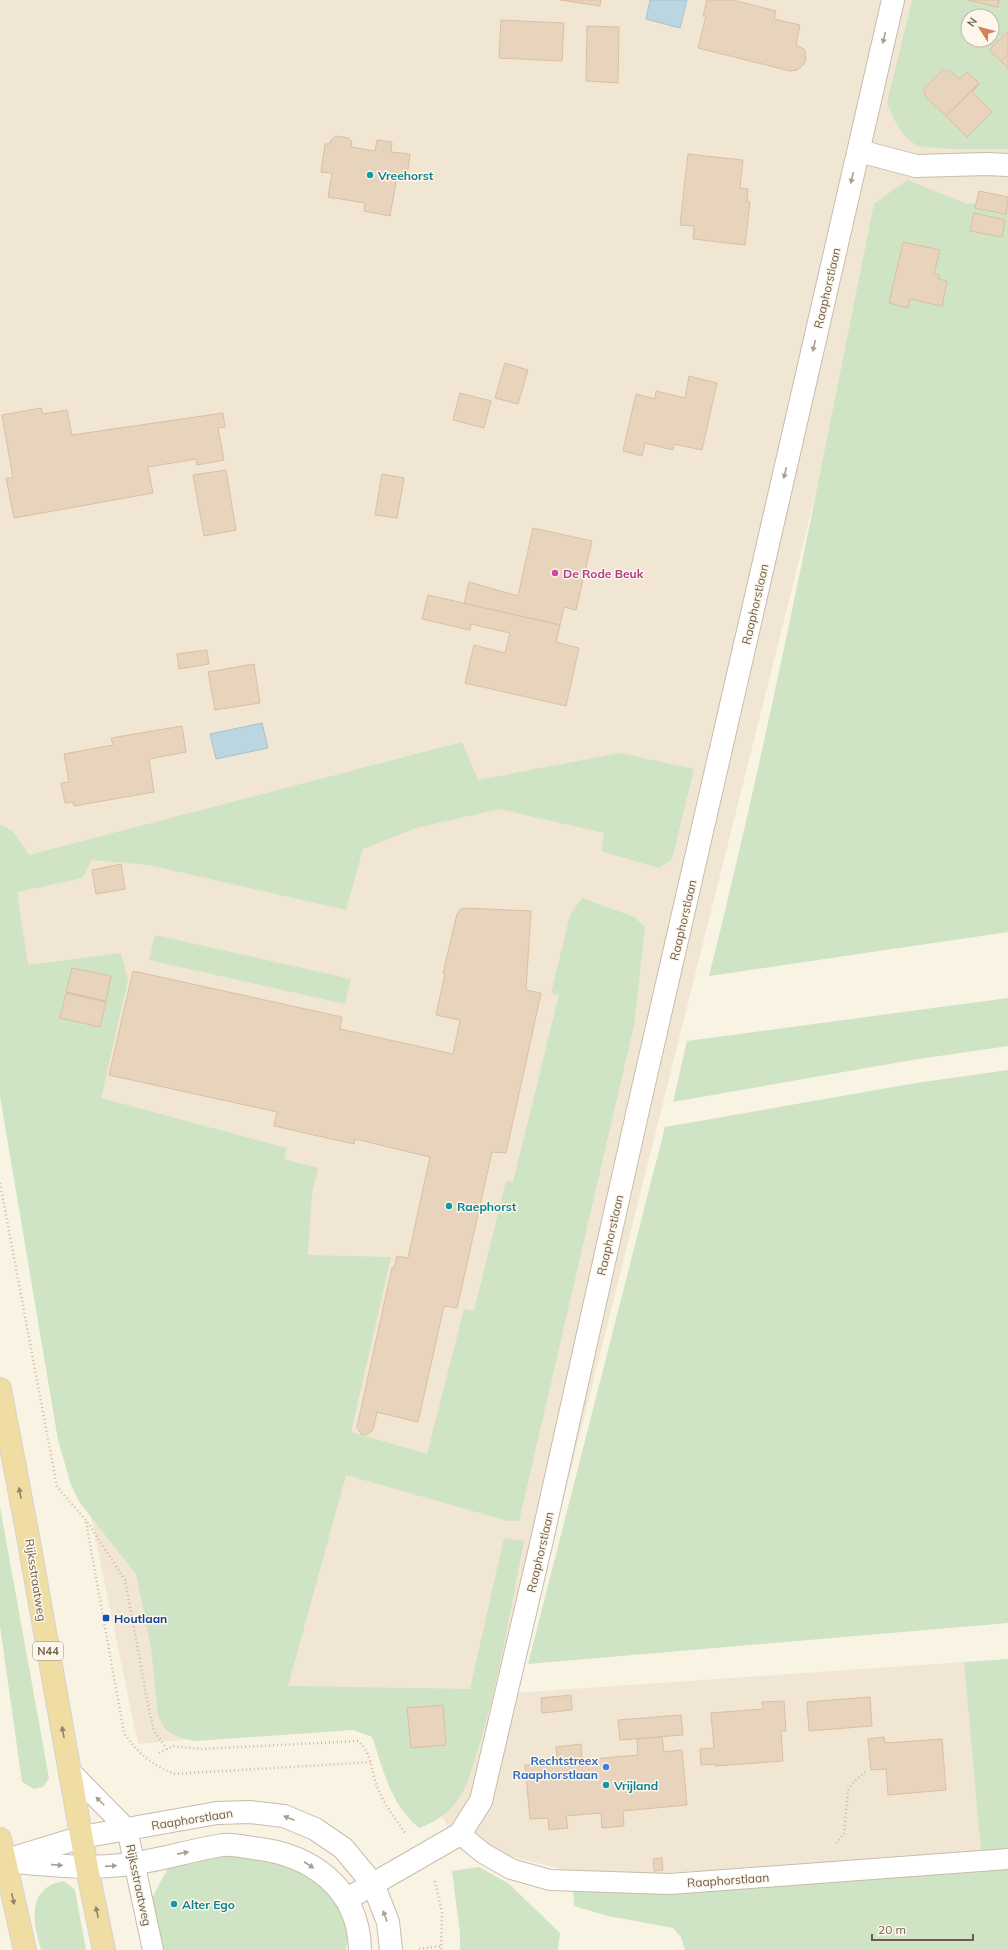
<svg xmlns="http://www.w3.org/2000/svg" width="1008" height="1950" font-family="Mulish,sans-serif">
<style>
.residential{fill:#f0e6d3;fill-rule:evenodd}
.green{fill:#cee4c4;fill-rule:evenodd}
.water{fill:#bbd6e0;stroke:#a3c4d0}
.building{fill:#e8d4bd;stroke:#dcbea1}
.lines{fill:none;stroke-linecap:round;stroke-linejoin:round}
.service-casing{stroke:#c8bcac;stroke-width:22}
.minor-casing{stroke:#c8bcac;stroke-width:24}
.primary-casing{stroke:#d6d2cd;stroke-width:24}
.path{stroke:#cfb9a3;stroke-width:2.5;stroke-dasharray:1 3;stroke-linecap:butt}
.service{stroke:#fff;stroke-width:20}
.minor{stroke:#fff;stroke-width:22}
.primary{stroke:#f0dda4;stroke-width:22}
.oneway{fill:#a89e94}
.oneway2{fill:#958367}
.culture-dot{fill:#0f9aa8;stroke:#fcf7ea;stroke-width:1.5}
.hotel-dot{fill:#d1479c;stroke:#fcf7ea;stroke-width:1.5}
.transit-dot{fill:#1a4fb4;stroke:#fcf7ea;stroke-width:1.5}
.shop-dot{fill:#3f7fe0;stroke:#fcf7ea;stroke-width:1.5}
.labels{text-anchor:middle;dominant-baseline:central;stroke-width:3;stroke-linejoin:round;paint-order:stroke}
.shield{fill:#fcf7ea;stroke:#998b7c;stroke-width:1}
.shield-label{font-size:11px;font-weight:bold;fill:#6e5d4d}
.culture-label{font-size:12px;font-weight:bold;fill:#0d838f;stroke:#fcf7ea;text-anchor:start}
.street-label{font-size:12px;fill:#6e5d4d;stroke:#fcf7ea}
.hotel-label{font-size:12px;font-weight:bold;fill:#b23c85;stroke:#fcf7ea;text-anchor:start}
.transit-label{font-size:12px;font-weight:bold;fill:#164399;stroke:#fcf7ea;text-anchor:start}
.shop-label{font-size:12px;font-weight:bold;fill:#366cbe;stroke:#fcf7ea;text-anchor:end}
</style>
<rect width="100%" height="100%" fill="#f9f3e4"/>
<path class="residential" d="M0,0H1008V316L855,337L515,1693L964,1662L981,1852L668,1873H578L456,1843L393,1722L138,1744L0,1079ZM968,16H992V40H968Z"/>
<g class="green">
<path d="M912,0H1008V149H950L917,146L904,135L895,121L887,103ZM968,16H992V40H968Z"/>
<path d="M907,180L967,204L1008,201V932L709,976C773,721 822,462 874,204Z"/>
<path d="M462,742L478,780L620,753L694,769L672,859L659,868L601,851L604,833L499,809L416,828L363,849L346,910L149,865L92,860L82,878L17,892L28,965L121,953L128,980L101,1098L287,1148L284,1159L318,1168L312,1193L308,1255L391,1257L351,1432L427,1454L464,1309L474,1311L506,1181L513,1182L559,995L551,994L570,915L582,898L634,917L645,927L634,1025L519,1521H508L346,1475L288,1686L470,1689L504,1538L524,1541C510,1611 499,1682 478,1749C473,1764 469,1782 461,1795C451,1811 437,1822 419,1828C390,1804 384,1771 372,1737L353,1730L195,1741L178,1737L166,1730L158,1716L151,1647L136,1574L80,1503L71,1485L58,1440L0,1096V825C14,827 22,845 29,855Z"/>
<path d="M155,935L351,979L345,1004L149,960Z"/>
<path d="M1008,998V1046L912,1060L673,1102L687,1041Z"/>
<path d="M1008,1070V1623L528,1664L665,1127L916,1083Z"/>
<path d="M0,1507L49,1778L43,1787L34,1789L22,1782L0,1626Z"/>
<path d="M1008,1659V1849L981,1852L964,1662Z"/>
<path d="M226,1854L268,1858L299,1869L322,1886L338,1908L349,1933L346,1950H163L152,1898L168,1868Z"/>
<path d="M1008,1865V1950H685L681,1937L673,1928L608,1916L574,1906L573,1889Z"/>
<path d="M479,1867L509,1884L560,1933L558,1950H460V1933L452,1871Z"/>
<path d="M64,1881L75,1890L86,1950H41C35,1929 27,1900 49,1886C53,1883 59,1882 64,1881Z"/>
</g>
<g class="water">
<path d="M650,0H687L680,28L646,19Z"/>
<path d="M262,723L268,748L216,759L210,734Z"/>
</g>
<g class="building">
<path d="M560,0H601L600,6Z"/>
<path d="M707,0H733L776,11L774,19L800,25L796,45L805,50L806,60L803,65L797,70L790,71L698,48L706,16H703Z"/>
<path d="M968,0H999L998,7Z"/>
<path d="M501,20L564,23L562,61L499,58Z"/>
<path d="M587,26L619,27L618,83L586,81Z"/>
<path d="M1008,31V54L1001,61L989,50Z"/>
<path d="M1008,54V68L1001,61Z"/>
<path d="M944,69L947,72L949,70L959,79L967,72L979,83L946,116L924,95L926,93L923,90Z"/>
<path d="M979,84L972,92L992,112L967,137L946,116Z"/>
<path d="M336,136L349,138L352,142L351,147L375,151L377,140L392,142L391,152L410,154L407,177L397,176L390,216L364,211L365,203L328,197L332,173L321,172L325,144H330V141Z"/>
<path d="M688,154L743,160L740,188L748,189L747,201L750,202L745,245L693,239L694,226L680,225Z"/>
<path d="M979,191L1008,197L1006,214L975,208Z"/>
<path d="M974,213L1005,220L1002,237L970,231Z"/>
<path d="M903,242L940,250L934,274L939,275L938,279L947,281L942,306L910,299L908,308L889,303Z"/>
<path d="M505,363L528,370L518,404L495,398Z"/>
<path d="M689,376L717,383L702,450L674,444L673,450L645,443L642,456L623,451L636,394L655,399L656,391L685,398Z"/>
<path d="M460,393L491,401L484,428L453,420Z"/>
<path d="M41,408L43,414L67,410L72,435L223,413L225,427L218,428L224,460L197,465L196,459L148,467L153,493L14,518L6,478H13L2,415Z"/>
<path d="M226,470L236,530L204,536L193,475Z"/>
<path d="M382,474L404,478L397,518L375,515Z"/>
<path d="M533,528L592,541L576,610L564,607L560,625L464,604L469,582L518,596Z"/>
<path d="M428,595L560,625L556,642L579,648L566,706L465,683L474,645L505,653L510,633L471,624L470,630L422,619Z"/>
<path d="M207,650L209,664L179,669L177,654Z"/>
<path d="M254,664L260,703L215,710L208,672Z"/>
<path d="M182,726L186,752L149,759L154,792L74,806L73,802L65,803L61,783L69,782L64,754L113,745L111,738Z"/>
<path d="M121,864L125,889L96,894L92,870Z"/>
<path d="M462,908L531,911L526,990L541,993L506,1153L492,1152L457,1308L444,1306L418,1422L377,1412L373,1430L366,1435L361,1434L357,1427L392,1268H394L397,1256L408,1258L430,1157L355,1139L354,1144L274,1126L277,1112L109,1075L133,971L342,1017L340,1029L453,1054L460,1020L436,1015L445,974L443,973L457,914Z"/>
<path d="M72,968L111,976L106,1001L66,992Z"/>
<path d="M66,993L106,1002L100,1027L60,1018Z"/>
<path d="M571,1695L572,1710L542,1713L541,1698Z"/>
<path d="M870,1697L872,1726L809,1731L807,1702Z"/>
<path d="M784,1701L786,1731H781L783,1761L715,1766V1764L701,1765L700,1749L714,1748L711,1713L763,1709L762,1702Z"/>
<path d="M443,1705L446,1745L411,1748L407,1708Z"/>
<path d="M681,1715L683,1735L620,1740L618,1720Z"/>
<path d="M662,1737L664,1752L682,1750L687,1805L623,1811L624,1826L602,1828L601,1813L566,1816L568,1828L549,1830L548,1818L530,1819L525,1765L558,1762L556,1747L581,1744L582,1760L638,1755L637,1739Z"/>
<path d="M884,1737L885,1743L942,1739L946,1790L888,1795L886,1769L871,1770L868,1739Z"/>
<path d="M662,1858L663,1870L654,1871L653,1859Z"/>
</g>
<g class="lines">
<g class="service-casing">
<g id="service">
<path d="M70,1771L127,1829L153,1950"/>
<path d="M460,1834L483,1853L511,1869L550,1880L670,1884L1008,1859"/>
</g>
</g>
<g class="minor-casing">
<g id="minor">
<path d="M859,151L916,166L986,164L1008,165"/>
<path d="M0,1862L82,1837L217,1813L250,1812L284,1816L315,1829L343,1848L373,1884L388,1922L391,1950"/>
<path d="M14,1862C50,1865 86,1869 122,1865C156,1862 189,1850 223,1845C233,1844 244,1847 253,1848C311,1854 359,1888 360,1950"/>
<path d="M347,1899L460,1834L481,1801L542,1540L638,1110L893,0"/>
</g>
</g>
<g class="primary-casing">
<g id="primary">
<path d="M0,1389L27,1531L87,1868L104,1950"/>
<path d="M0,1839L25,1950"/>
</g>
</g>
<g class="path">
<path d="M0,1183L57,1487L86,1520L125,1580L149,1710L154,1731L167,1749"/>
<path d="M86,1522L124,1733C136,1752 153,1766 175,1774L371,1762"/>
<path d="M159,1753L173,1746L201,1749L358,1741C374,1755 370,1773 379,1791C385,1806 396,1819 405,1833"/>
<path d="M836,1843L844,1833L848,1790L853,1783L867,1770"/>
<path d="M435,1881L442,1913L441,1950"/>
<path d="M419,1949L442,1946"/>
</g>
<use href="#service" class="service"/>
<use href="#minor" class="minor"/>
<use href="#primary" class="primary"/>
</g>
<defs><path id="oneway-solid" d="M-6-.8H1V-3.2L6.5 0L1 3.2V.8H-6Z"/></defs>
<g class="oneway">
<use href="#oneway-solid" transform="translate(884 38) rotate(103)"/>
<use href="#oneway-solid" transform="translate(852 178) rotate(103)"/>
<use href="#oneway-solid" transform="translate(814 346) rotate(103)"/>
<use href="#oneway-solid" transform="translate(785 473) rotate(103)"/>
<use href="#oneway-solid" transform="translate(100 1801) rotate(-135)"/>
<use href="#oneway-solid" transform="translate(289 1818) rotate(-159)"/>
<use href="#oneway-solid" transform="translate(183 1853) rotate(-11)"/>
<use href="#oneway-solid" transform="translate(57 1865) rotate(5)"/>
<use href="#oneway-solid" transform="translate(309 1865) rotate(33)"/>
<use href="#oneway-solid" transform="translate(111 1866) rotate(-4)"/>
<use href="#oneway-solid" transform="translate(385 1916) rotate(-110)"/>
</g>
<g class="oneway2">
<use href="#oneway-solid" transform="translate(20 1493) rotate(-101)"/>
<use href="#oneway-solid" transform="translate(63 1732) rotate(-100)"/>
<use href="#oneway-solid" transform="translate(13 1899) rotate(77)"/>
<use href="#oneway-solid" transform="translate(97 1912) rotate(-102)"/>
</g>
<g class="culture-dot">
<circle cx="370" cy="175" r="4"/>
<circle cx="449" cy="1206" r="4"/>
<circle cx="606" cy="1785" r="4"/>
<circle cx="174" cy="1904" r="4"/>
</g>
<circle class="hotel-dot" cx="555" cy="573" r="4"/>
<rect class="transit-dot" x="102" y="1614" width="8" height="8" rx="2"/>
<circle class="shop-dot" cx="606" cy="1767" r="4"/>
<g class="labels">
<rect class="shield" x="33" y="1642" width="30" height="18" rx="3"/>
<g class="shield-label">
<text x="48" y="1651">N44</text>
</g>
<g class="culture-label">
<text x="378" y="175">Vreehorst</text>
<text x="457" y="1206">Raephorst</text>
<text x="614" y="1785">Vrijland</text>
<text x="182" y="1904">Alter Ego</text>
</g>
<g class="street-label">
<text transform="translate(827 288) rotate(-77)">Raaphorstlaan</text>
<text transform="translate(755 604) rotate(-77)">Raaphorstlaan</text>
<text transform="translate(683 920) rotate(-77)">Raaphorstlaan</text>
<text transform="translate(610 1235) rotate(-77)">Raaphorstlaan</text>
<text transform="translate(540 1552) rotate(-77)">Raaphorstlaan</text>
<text transform="translate(36 1580) rotate(81)">Rijksstraatweg</text>
<text transform="translate(192 1819) rotate(-9)">Raaphorstlaan</text>
<text transform="translate(728 1880) rotate(-4)">Raaphorstlaan</text>
<text transform="translate(139 1885) rotate(78)">Rijksstraatweg</text>
</g>
<g class="hotel-label">
<text x="563" y="573">De Rode Beuk</text>
</g>
<g class="transit-label">
<text x="114" y="1618">Houtlaan</text>
</g>
<g class="shop-label">
<text x="598" y="1760">Rechtstreex<tspan x="598" dy="14">Raaphorstlaan</tspan></text>
</g>
</g>
<g transform="translate(980 28) rotate(306)"><circle r="19" fill="#fcf7ea" stroke="#c3b9ab"/>
<path d="M0-3L7 15L0 10L-7 15Z" fill="#d48257"/>
<text y="-6" font-size="11" font-weight="bold" text-anchor="middle" fill="#6e5d4d">N</text>
</g>
<path d="M872 1934v6h101v-6" fill="none" stroke="#6e5d4d" stroke-width="2"/>
<text x="878" y="1934" font-size="12" fill="#6e5d4d" stroke="#fcf7ea" stroke-width="3" paint-order="stroke">20 m</text>
</svg>
